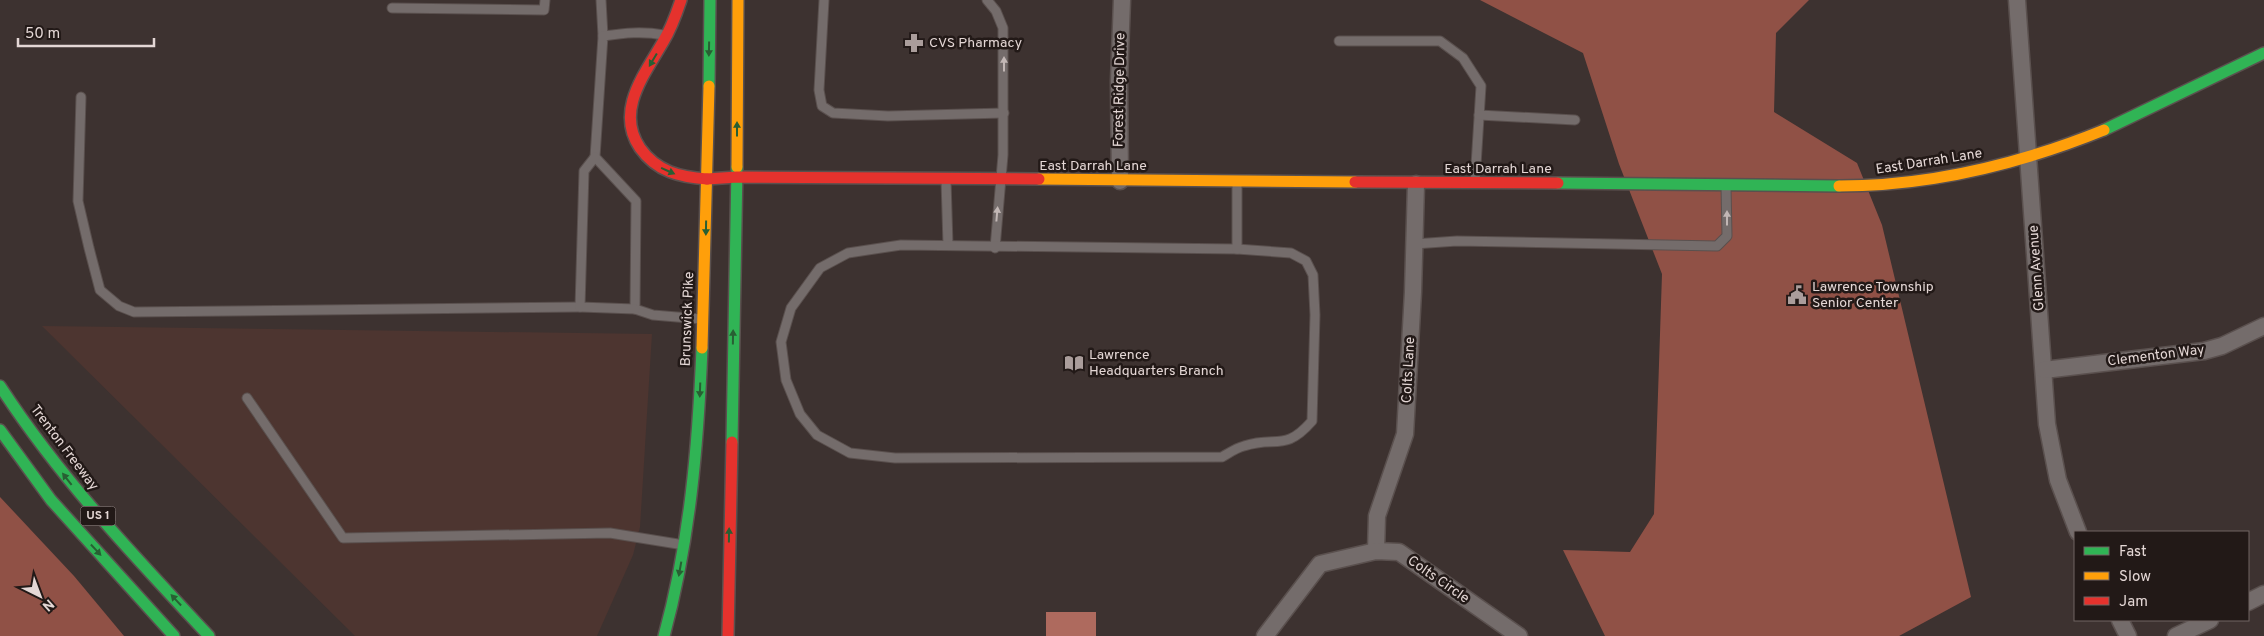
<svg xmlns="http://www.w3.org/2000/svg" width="2264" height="636" font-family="Overpass,sans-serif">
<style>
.built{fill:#4d3530}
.forest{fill:#905146}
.water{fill:#ae6a5e}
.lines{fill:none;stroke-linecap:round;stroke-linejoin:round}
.lane-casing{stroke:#5a504e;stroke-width:11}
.street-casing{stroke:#5a504e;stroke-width:19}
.fast-casing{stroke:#5a504e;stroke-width:14}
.slow-casing{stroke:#5a504e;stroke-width:14}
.jam-casing{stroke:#5a504e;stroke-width:14}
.lane{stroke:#746c6b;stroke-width:9}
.street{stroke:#746c6b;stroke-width:16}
.fast{stroke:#30b455;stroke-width:11}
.slow{stroke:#ff9f0a;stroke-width:11}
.jam{stroke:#e5322d;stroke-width:11}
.oneway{fill:#285f33}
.oneway2{fill:#c2b7b5}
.labels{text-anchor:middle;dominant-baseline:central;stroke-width:5;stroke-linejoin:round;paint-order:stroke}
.shield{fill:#221917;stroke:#aa9e9c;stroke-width:1}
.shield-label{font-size:12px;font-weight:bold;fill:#e4d7d5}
.poi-label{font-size:14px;fill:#e4d7d5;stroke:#221917;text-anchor:start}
.street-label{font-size:14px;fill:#e4d7d5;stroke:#221917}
</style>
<rect width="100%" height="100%" fill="#3d3230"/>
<path class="built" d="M42,326L652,334L640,527L633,555L597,636H355Z"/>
<g class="forest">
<path d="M1480,0H1809L1776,33L1774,112L1857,163L1882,225L1971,597L1899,636H1605L1563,550L1630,552L1654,514L1662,274L1619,164L1583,53Z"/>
<path d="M0,497L74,576L124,636H0Z"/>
</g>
<rect class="water" x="1046" y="612" width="50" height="24"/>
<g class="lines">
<g class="lane-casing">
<g id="lane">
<path d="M601,0L603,36"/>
<path d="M824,0L819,90L822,106L833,113L888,116L1004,113"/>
<path d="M987,0L996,11L1003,28V155L995,248"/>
<path d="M392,8L544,10L545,0"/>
<path d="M664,35C642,31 625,33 603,36L595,157L636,201L635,309L653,315L701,319"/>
<path d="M1339,41H1440L1463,58L1481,86L1475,181"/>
<path d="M81,97L78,201L89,248L100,290L119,306L134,312L580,307"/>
<path d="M1479,115L1575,120"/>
<path d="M595,157L584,171L580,307L635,309"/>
<path d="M946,180L948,245"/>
<path d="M1414,244L1457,241L1717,246L1727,236L1726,186"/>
<path d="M901,245L1237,249L1291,253L1306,261L1313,275L1315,315L1312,421C1284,453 1276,435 1244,446C1236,448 1229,453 1222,457L895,458L850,453L817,435L800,414L786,380L781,342L791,308L820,268L848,253Z"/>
<path d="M1237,249V182"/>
<path d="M247,398L343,538L610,533L684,545"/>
</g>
</g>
<g class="street-casing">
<g id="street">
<path d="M2017,0L2047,424L2058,480L2078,532"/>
<path d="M1120,181L1119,81L1122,0"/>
<path d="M2044,370L2204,351L2222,346L2264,326"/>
<path d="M1376,551L1377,516L1405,434L1413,292L1416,184"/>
<path d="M2248,602L2264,594"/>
<path d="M2120,620L2128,636"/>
<path d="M1265,636L1320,564L1376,551L1399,552L1519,636"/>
<path d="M2176,636L2210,620"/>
</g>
</g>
<g class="fast-casing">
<g id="fast">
<path d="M709,86L710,0"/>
<path d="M2104,130L2264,53"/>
<path d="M1558,183L1839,186"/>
<path d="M0,386C60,478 134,556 209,636"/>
<path d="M0,430L51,500L174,636"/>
<path d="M732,442L737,167"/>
<path d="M664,636C690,541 698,446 702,348"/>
</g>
</g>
<g class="slow-casing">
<g id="slow">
<path d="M737,167L738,0"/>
<path d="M1039,179L1355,182"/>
<path d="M1839,186C1930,186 2020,164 2104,130"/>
<path d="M702,348L709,86"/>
</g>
</g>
<g class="jam-casing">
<g id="jam">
<path d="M681,0C676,15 671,29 663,42C644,75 615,111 640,148C657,172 680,177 707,179"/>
<path d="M707,179L737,177L1039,179"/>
<path d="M1355,182L1558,183"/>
<path d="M728,636L732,442"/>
</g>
</g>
<use href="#lane" class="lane"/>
<use href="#street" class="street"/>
<use href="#fast" class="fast"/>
<use href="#slow" class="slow"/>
<use href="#jam" class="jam"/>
</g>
<defs><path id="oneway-solid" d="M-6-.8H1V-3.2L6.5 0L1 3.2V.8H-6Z" transform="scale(1.25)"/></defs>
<g class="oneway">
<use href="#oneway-solid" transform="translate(709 49) rotate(91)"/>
<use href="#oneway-solid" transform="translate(653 60) rotate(121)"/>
<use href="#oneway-solid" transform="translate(737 129) rotate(-90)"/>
<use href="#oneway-solid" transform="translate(668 171) rotate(24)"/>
<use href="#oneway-solid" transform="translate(706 228) rotate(91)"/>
<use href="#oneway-solid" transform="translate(733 337) rotate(-89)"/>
<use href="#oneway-solid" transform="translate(700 390) rotate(92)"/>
<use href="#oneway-solid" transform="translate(67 479) rotate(-128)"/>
<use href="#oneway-solid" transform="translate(729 535) rotate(-89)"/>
<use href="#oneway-solid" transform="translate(96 550) rotate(47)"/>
<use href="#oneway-solid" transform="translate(680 569) rotate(100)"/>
<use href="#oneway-solid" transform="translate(176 600) rotate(-133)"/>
</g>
<g class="oneway2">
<use href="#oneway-solid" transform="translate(1004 64) rotate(-90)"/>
<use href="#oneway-solid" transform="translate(997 214) rotate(-85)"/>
<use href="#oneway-solid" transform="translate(1727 218) rotate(-90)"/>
</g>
<defs>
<g id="pharmacy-bare" transform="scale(1.5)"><path d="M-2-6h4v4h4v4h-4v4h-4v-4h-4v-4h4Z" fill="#aa9d9b" stroke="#221917" stroke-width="2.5" paint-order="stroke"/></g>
<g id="civic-bare" transform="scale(1.5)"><path d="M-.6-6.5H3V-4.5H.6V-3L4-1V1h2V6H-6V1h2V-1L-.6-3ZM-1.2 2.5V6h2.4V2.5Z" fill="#aa9d9b" stroke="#221917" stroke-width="2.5" paint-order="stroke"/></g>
<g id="library-bare" transform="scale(1.5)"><path d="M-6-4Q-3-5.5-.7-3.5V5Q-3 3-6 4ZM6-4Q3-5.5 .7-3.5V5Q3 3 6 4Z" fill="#aa9d9b" stroke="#221917" stroke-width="2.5" paint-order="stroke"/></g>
</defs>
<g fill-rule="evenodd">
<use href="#pharmacy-bare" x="914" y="43"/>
<use href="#civic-bare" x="1797" y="295"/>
<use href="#library-bare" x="1074" y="363"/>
</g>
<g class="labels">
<rect class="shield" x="80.5" y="506.5" width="35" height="19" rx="4"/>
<g class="shield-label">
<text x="98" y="516">US 1</text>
</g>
<g class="poi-label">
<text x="929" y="43">CVS Pharmacy</text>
<text x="1812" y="287">Lawrence Township<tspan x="1812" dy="16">Senior Center</tspan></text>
<text x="1089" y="355">Lawrence<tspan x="1089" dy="16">Headquarters Branch</tspan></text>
</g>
<g class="street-label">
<text transform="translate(1120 90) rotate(-89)">Forest Ridge Drive</text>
<text transform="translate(1929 162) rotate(-9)">East Darrah Lane</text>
<text x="1093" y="166">East Darrah Lane</text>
<text x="1498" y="169">East Darrah Lane</text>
<text transform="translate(2037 268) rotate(-94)">Glenn Avenue</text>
<text transform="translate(688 319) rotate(-88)">Brunswick Pike</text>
<text transform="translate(2156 356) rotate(-7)">Clementon Way</text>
<text transform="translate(1409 370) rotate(-87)">Colts Lane</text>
<text transform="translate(64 448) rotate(53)">Trenton Freeway</text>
<text transform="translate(1438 580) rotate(35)">Colts Circle</text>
</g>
</g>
<rect x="2074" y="531" width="175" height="90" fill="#221917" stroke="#706563"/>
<rect x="2084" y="547" width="25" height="8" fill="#30b455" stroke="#706563"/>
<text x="2119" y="556" font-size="15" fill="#e4d7d5">Fast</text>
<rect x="2084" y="572" width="25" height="8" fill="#ff9f0a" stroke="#706563"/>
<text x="2119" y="581" font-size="15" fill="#e4d7d5">Slow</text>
<rect x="2084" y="597" width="25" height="8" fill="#e5322d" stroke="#706563"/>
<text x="2119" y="606" font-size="15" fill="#e4d7d5">Jam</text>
<g transform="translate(40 596) rotate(138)" stroke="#221917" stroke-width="4" paint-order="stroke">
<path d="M0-4L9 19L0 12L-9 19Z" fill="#e4d7d5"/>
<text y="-8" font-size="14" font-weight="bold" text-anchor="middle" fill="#e4d7d5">N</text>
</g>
<path d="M18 38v8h136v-8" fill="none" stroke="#e4d7d5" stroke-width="2.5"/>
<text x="25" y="38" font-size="15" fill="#e4d7d5" stroke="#221917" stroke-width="4" paint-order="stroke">50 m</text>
</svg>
